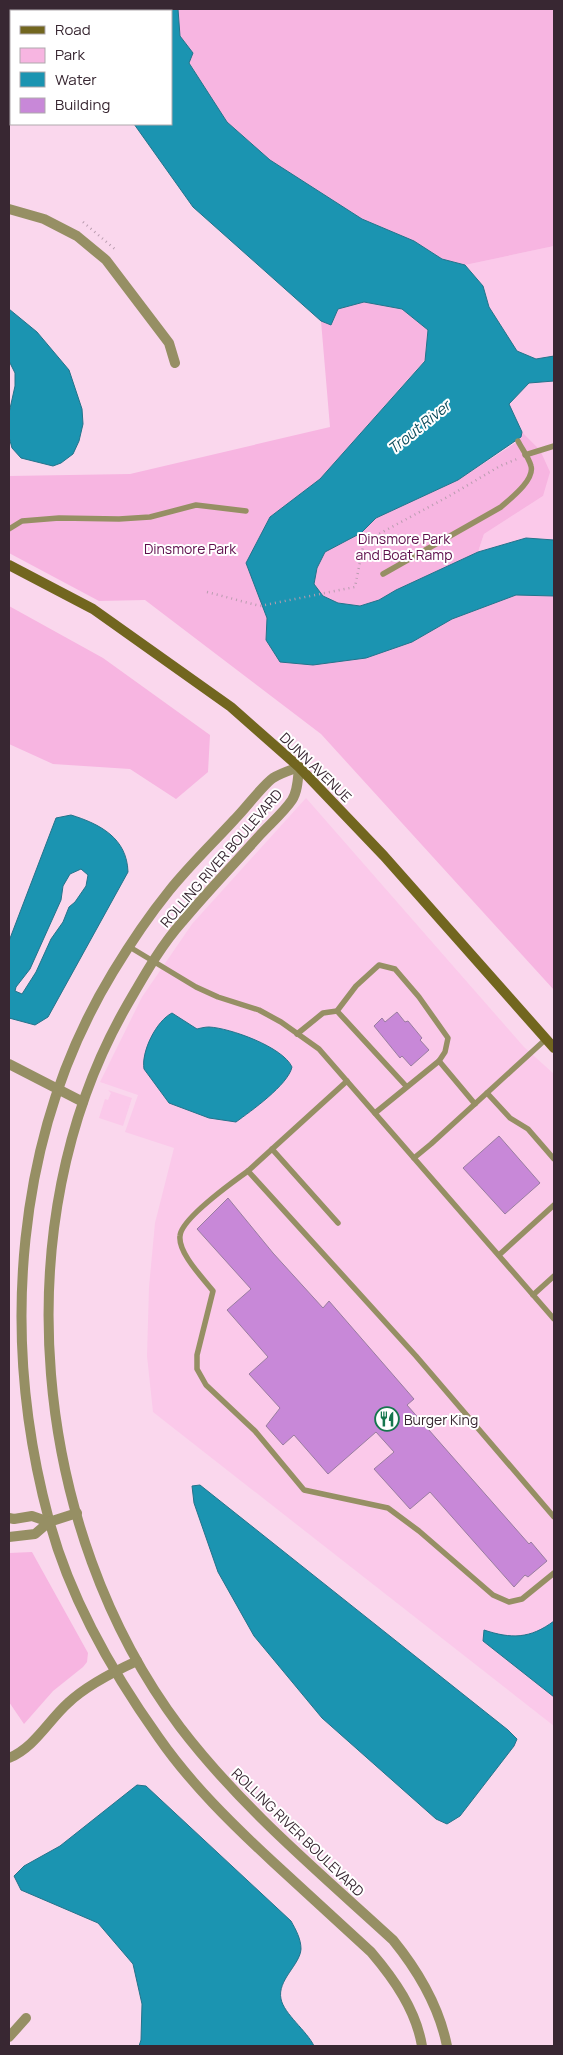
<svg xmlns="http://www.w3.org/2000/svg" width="563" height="2055" font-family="Manrope,sans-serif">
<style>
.built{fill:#fbc9ea}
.green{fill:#f7b5e1}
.water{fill:#1b94b1;stroke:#24738b;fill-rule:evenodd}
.building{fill:#c888d8;stroke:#997da0}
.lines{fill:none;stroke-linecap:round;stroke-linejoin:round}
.path{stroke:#b99caf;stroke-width:2.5;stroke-dasharray:1 4;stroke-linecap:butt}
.lane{stroke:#968f64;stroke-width:5.5}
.street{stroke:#968f64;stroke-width:10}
.secondary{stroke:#72661f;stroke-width:10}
.labels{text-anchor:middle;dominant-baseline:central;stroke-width:4;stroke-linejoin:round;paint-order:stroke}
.park-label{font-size:14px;fill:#5e0e4c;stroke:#fff}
.street-label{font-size:14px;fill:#382732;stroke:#fff}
.poi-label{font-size:14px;fill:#382732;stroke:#fff;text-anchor:start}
.water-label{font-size:15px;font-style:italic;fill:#094a5a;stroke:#fff}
</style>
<rect width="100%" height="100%" fill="#fad7ed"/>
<g class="built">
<path d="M554,246V356L536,359L517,351L489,307L483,286L465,265Z"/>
<path d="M554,381V540L526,538L478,552L484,534L543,496L540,450L522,432L509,404L529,383Z"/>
<path d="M306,798L524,1047L554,1074V1726L153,1412L147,1356L149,1287L155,1223L174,1148L125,1132L138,1095L100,1082L142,997L192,924Z"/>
<path d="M108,1090L132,1098L123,1126L99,1118L105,1099L108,1100L111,1093Z"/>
</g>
<g class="green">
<path d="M9,9H111L110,11H11V85L9,84Z"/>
<path d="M178,9H554V246L465,265L442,259L414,241L362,219L270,160L227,122L189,62L193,53L180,36Z"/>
<path d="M364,302L402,309L428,330L425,360L320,479L270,517L247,563L267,618L266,640L412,642L452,619L516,595L554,596V990L321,734L145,600L99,601L9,553V476L130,474L330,427L321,321L331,325L338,309Z"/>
<path d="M522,432L540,450L550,472L543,496L484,534L478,552L396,590L379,600L360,606L338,603L323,596L314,584L317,568L325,552L361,533L376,518L458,480L518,441L521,437Z"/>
<path d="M9,606L103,658L210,735L208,772L176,799L130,769L53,764L9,744Z"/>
<path d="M32,1552L88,1653L87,1662L83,1667L53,1691L24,1724L9,1702V1553Z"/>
</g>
<g class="water">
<path d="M111,9H178L180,36L193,53L189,63L227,122L270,160L362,219L414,241L442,259L465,265L483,286L489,307L517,351L536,359L554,356V381L529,383L509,404L522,432L521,437L458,480L376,518L361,533L325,552L317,568L314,584L323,596L338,603L360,606L379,600L396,590L478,552L526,538L554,540V596L516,595L452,619L412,642L366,658L313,665L280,662L266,640L267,618L246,563L270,517L320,479L425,361L428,330L402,309L364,302L338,309L331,325L321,321L193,207L134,124H171V11H110Z"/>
<path d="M9,309L37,332L69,370L82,409L83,424L79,441L73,454L61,463L53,466L21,458L12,448L9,437V413L15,386V373L9,361Z"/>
<path d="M71,815C100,824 127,838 128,872L48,1017L35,1025L9,1018V941L56,818ZM81,869L88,875L86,886L75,902L69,907L63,922L51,939L36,972L22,994L15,991L16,987L30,969L61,900L63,886L70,874Z"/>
<path d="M172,1013L197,1029C201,1028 205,1027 209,1027C230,1028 283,1047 292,1067C288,1085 251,1111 236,1122L209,1118L169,1103L144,1069C141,1052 156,1021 172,1013Z"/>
<path d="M200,1485L508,1730L517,1739L514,1746L460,1816L447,1824L436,1819L322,1718L254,1636L218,1572L194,1503L192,1486Z"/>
<path d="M554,1621V1697L483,1641L484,1630C511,1639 530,1639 554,1621Z"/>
<path d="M137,1785L146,1786L291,1921C296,1930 301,1939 301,1949C300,1965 277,1980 281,1999C284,2014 307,2031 314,2046H139L141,2040L142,2004L133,1964L98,1923L21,1890L14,1876L24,1866L60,1846Z"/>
</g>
<g class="building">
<path d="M397,1012L405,1022L408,1021L422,1038L420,1040L429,1050L411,1066L402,1056L400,1058L374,1026L382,1018L385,1022Z"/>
<path d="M499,1136L540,1183L505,1214L463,1168Z"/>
<path d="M228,1198L273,1253L323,1308L329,1301L414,1399L407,1405L529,1544L531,1542L547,1561L528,1577L525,1575L514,1587L430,1492L410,1509L374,1469L394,1452L376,1432L328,1474L294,1435L283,1445L266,1426L280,1408L249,1374L268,1357L227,1310L251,1289L197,1229Z"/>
</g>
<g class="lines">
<g class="path">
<path d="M83,222L116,250"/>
<path d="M207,592L260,606L355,587L364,542L451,495L500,466L517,459"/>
</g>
<g class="lane">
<path d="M525,455L554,446"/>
<path d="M9,529L22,521L59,518L119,519L150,517L196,505L246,511"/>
<path d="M383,574L501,507C510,499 535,480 531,466C529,458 522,449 518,441"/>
<path d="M128,946L196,987L218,997L259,1010L281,1022L319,1049L554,1319"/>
<path d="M337,1011L406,1086"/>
<path d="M297,1034L323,1013L337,1011L356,986L379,965L395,969L419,997L448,1038L445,1052L439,1061"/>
<path d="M347,1081L248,1171C234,1181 181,1219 180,1236C178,1253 203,1278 213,1291L197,1355V1369L206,1385L255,1431L304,1490L388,1508L419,1531L493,1595L509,1602L522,1599L554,1573"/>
<path d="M487,1093L510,1118L528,1129L554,1159"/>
<path d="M375,1113L439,1061L475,1104"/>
<path d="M272,1149L338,1223"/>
<path d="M414,1158L431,1144L546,1039"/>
<path d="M248,1171L416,1356L554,1517"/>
<path d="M499,1255L554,1205"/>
<path d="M533,1295L554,1276"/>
</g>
<g class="street">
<path d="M9,209L44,219L77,236L106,260L169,343L175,363"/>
<path d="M299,767C291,770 281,773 273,778C262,786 246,808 235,819C213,843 189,866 169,891C148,917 130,944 113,972C14,1135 0,1338 49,1520C70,1599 112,1672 159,1738C191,1784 232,1824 273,1862C306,1892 338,1922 371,1952C394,1979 416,2010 422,2046"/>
<path d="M299,767C298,777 298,791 292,800C284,812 270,824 260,835C234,864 207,892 182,922C159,948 143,978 126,1007C2,1224 32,1530 180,1727C241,1807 319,1872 393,1940C419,1972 439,2006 447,2046"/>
<path d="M9,1064L83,1102"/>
<path d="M9,1518L14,1519L32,1516L49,1522"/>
<path d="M9,1537L35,1534L49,1522L77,1513"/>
<path d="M9,1758C35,1747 48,1721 68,1703C87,1685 113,1672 137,1661"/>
<path d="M9,2037L26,2018"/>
</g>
<path class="secondary" d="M9,565L93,609L231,707L299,767L384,856L554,1048"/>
</g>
<defs>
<g id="restaurant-ring" transform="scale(1.25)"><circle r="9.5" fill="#fff" stroke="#15764d" stroke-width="1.5"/><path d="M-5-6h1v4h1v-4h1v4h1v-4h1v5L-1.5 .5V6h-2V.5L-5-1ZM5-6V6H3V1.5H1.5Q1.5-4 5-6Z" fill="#15764d"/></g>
</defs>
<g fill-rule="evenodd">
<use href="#restaurant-ring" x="387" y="1419"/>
</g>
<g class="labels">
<g class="park-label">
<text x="404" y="538">Dinsmore Park<tspan x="404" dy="16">and Boat Ramp</tspan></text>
<text x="190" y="548">Dinsmore Park</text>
</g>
<g class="street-label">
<text transform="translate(316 767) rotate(44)">DUNN AVENUE</text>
<text transform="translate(221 858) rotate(-49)">ROLLING RIVER BOULEVARD</text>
<text transform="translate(298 1832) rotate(44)">ROLLING RIVER BOULEVARD</text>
</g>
<g class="poi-label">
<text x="404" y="1419">Burger King</text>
</g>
<g class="water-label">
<text transform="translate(419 427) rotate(-39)">Trout River</text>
</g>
</g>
<rect width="563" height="2055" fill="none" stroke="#382732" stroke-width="20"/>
<rect x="10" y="10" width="162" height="115" fill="#ffffff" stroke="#afa9ad"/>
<rect x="20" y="26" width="25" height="8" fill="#72661f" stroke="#afa9ad"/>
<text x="55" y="35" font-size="15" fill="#382732">Road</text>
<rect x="20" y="48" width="25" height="15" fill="#f7b5e1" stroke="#afa9ad"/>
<text x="55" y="60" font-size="15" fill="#382732">Park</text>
<rect x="20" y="72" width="25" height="15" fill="#1b94b1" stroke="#afa9ad"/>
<text x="55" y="85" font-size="15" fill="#382732">Water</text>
<rect x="20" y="98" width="25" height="15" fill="#c888d8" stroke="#afa9ad"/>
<text x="55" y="110" font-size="15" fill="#382732">Building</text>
</svg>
